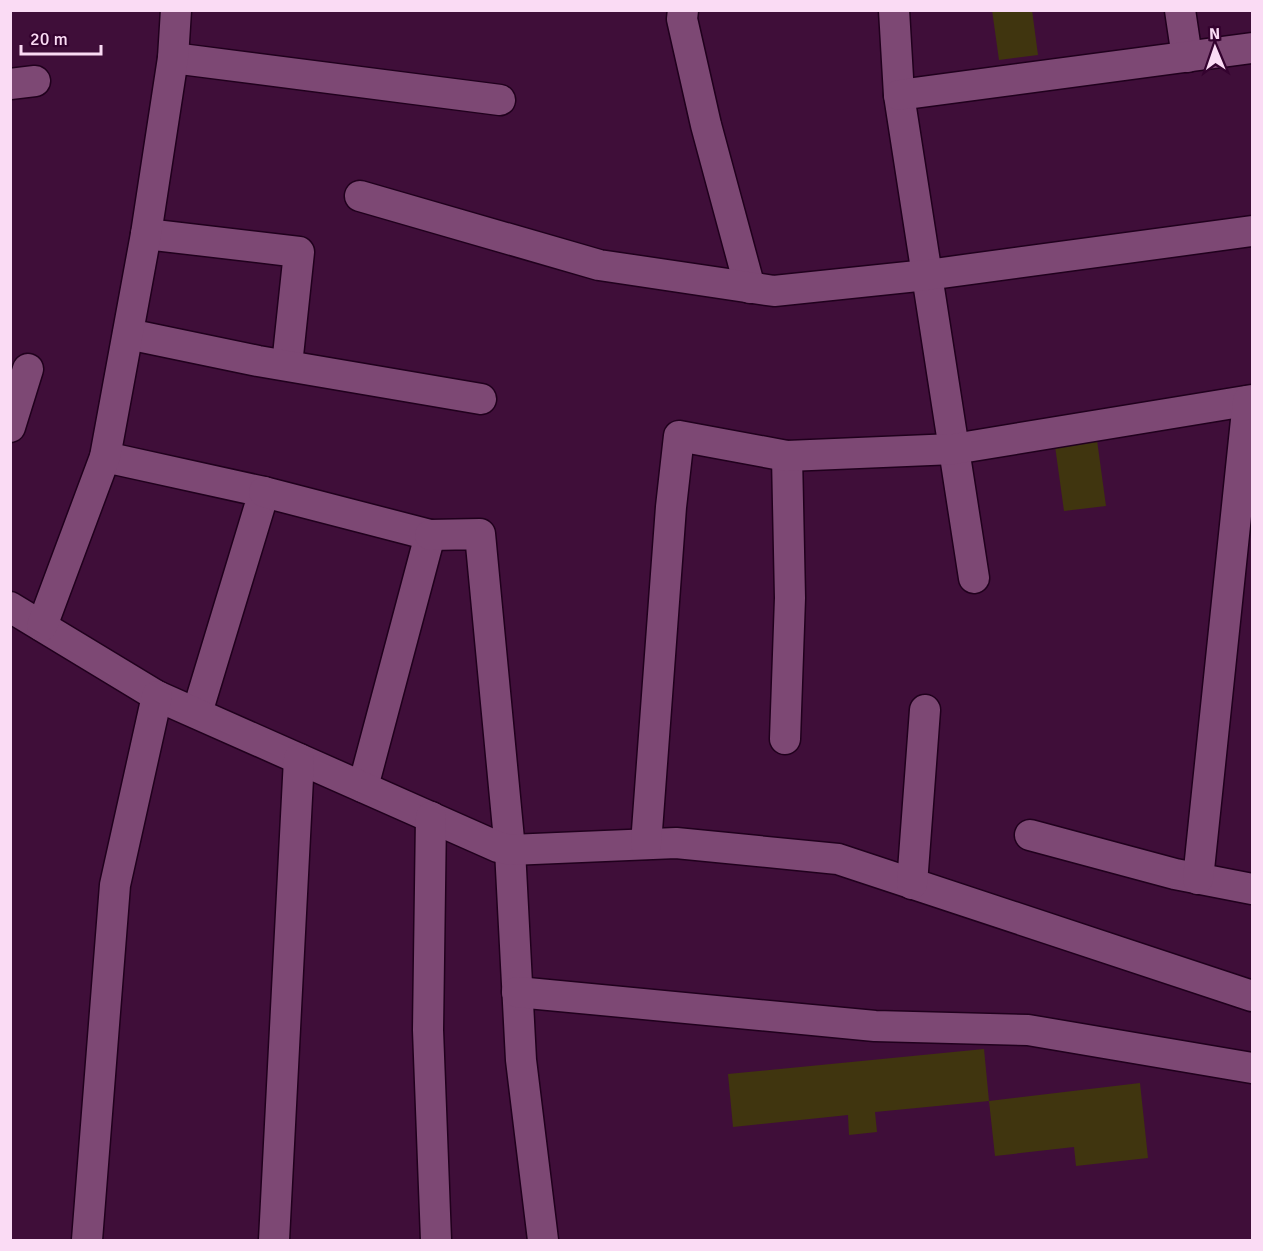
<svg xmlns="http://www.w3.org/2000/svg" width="1263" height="1251" font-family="Signika,sans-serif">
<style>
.building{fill:#40350f}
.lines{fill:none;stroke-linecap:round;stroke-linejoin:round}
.minor-casing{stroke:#20001d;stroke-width:33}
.minor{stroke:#7d4874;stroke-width:30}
</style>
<rect width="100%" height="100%" fill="#3f0e39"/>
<g class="building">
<path d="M992,10H1032L1038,55L999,60Z"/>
<path d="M1097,440L1106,506L1064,511L1055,446Z"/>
<path d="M984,1049L989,1101L1140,1083L1148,1158L1076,1166L1074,1147L995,1156L989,1101L875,1112L877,1132L849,1135L848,1115L733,1127L728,1074Z"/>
</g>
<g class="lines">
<g class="minor-casing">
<g id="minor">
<path d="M683,10L682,19L706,125L750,288"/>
<path d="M894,10L899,95L974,578"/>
<path d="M1180,10L1187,57"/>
<path d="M173,58L500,100"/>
<path d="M10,84L35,81"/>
<path d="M899,95L1252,48"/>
<path d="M360,196L599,265L774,291L927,275L1252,231"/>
<path d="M146,234L299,252L287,365"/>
<path d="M128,334L258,361L481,399"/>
<path d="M10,427L28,369"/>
<path d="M105,457L264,492L197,713"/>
<path d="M264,492L430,535L363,787"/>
<path d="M430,535L480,534L510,850L521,1060L543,1240"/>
<path d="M10,607L157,696L498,847L510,850L676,843L838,859L1252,996"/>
<path d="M42,626L105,457L146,234L173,58L176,10"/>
<path d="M785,739L790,598L787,456"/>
<path d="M431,817L428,1030L436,1240"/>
<path d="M1030,835L1175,874L1252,889"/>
<path d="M646,844L671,507L679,436L787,456L954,449L1252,400"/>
<path d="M1198,879L1248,401"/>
<path d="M912,884L925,710"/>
<path d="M517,992L875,1026L1028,1030L1252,1068"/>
<path d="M87,1240L115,885L157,696"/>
<path d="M274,1240L299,759"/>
</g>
</g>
<use href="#minor" class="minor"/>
</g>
<rect width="1263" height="1251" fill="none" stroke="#fadbf4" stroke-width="24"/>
<g transform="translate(1215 48) rotate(358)" stroke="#34032f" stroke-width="4.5" paint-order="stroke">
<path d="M0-4.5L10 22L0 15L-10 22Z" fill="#fadbf4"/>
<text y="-9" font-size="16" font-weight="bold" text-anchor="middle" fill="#fadbf4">N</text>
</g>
<path d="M21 45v9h80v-9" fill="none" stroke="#fadbf4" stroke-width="3"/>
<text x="30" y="45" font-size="18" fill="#fadbf4" stroke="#34032f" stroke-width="4.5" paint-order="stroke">20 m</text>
</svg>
